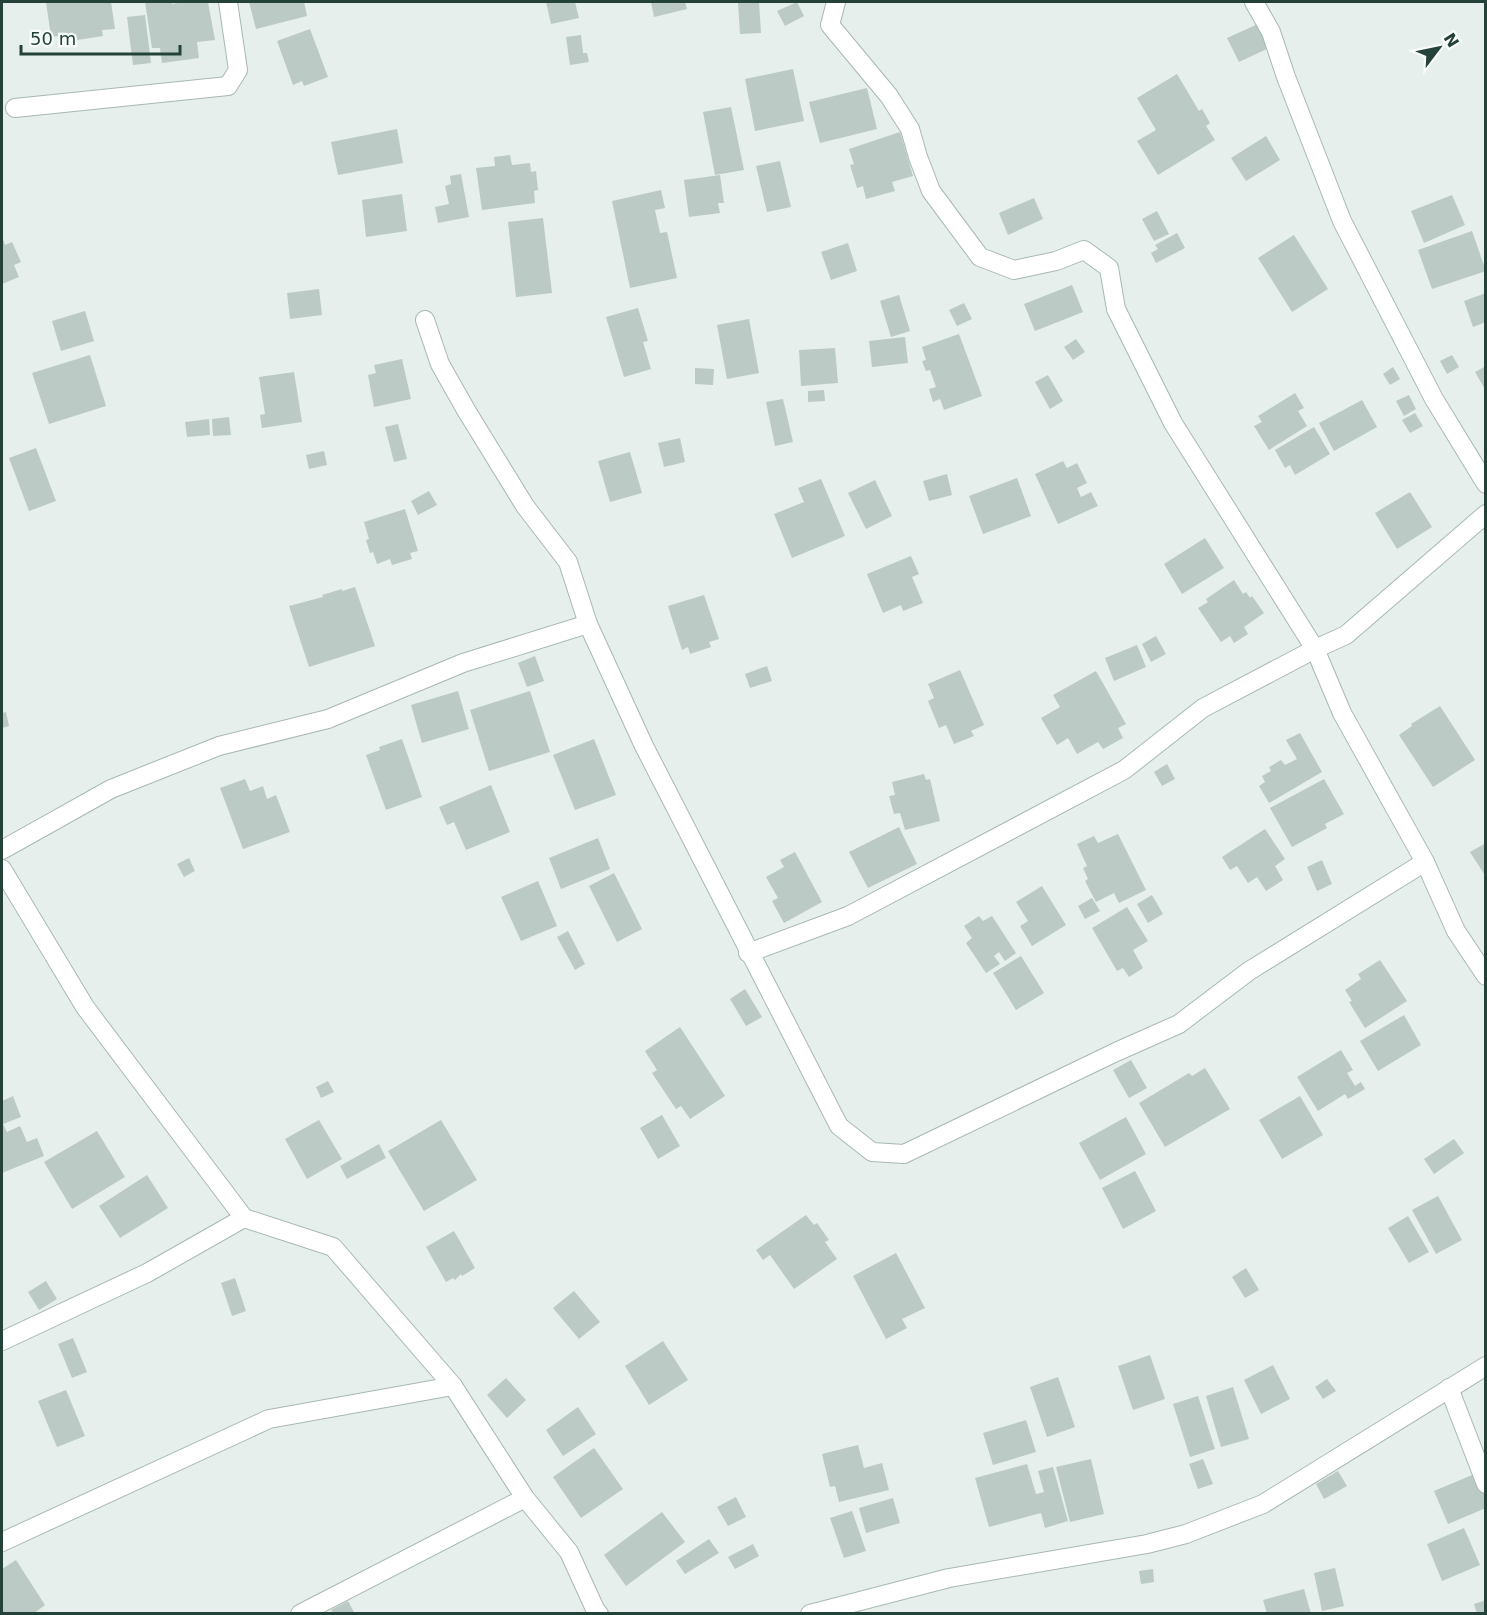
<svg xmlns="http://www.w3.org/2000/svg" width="1487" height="1615" font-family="'DejaVu Sans',sans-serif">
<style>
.building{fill:#bbcac4}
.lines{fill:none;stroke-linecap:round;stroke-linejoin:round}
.minor-casing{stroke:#a8b8b2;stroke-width:20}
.minor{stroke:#fff;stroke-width:18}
</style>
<rect width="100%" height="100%" fill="#e6efeb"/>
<g class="building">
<path d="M46,2H111L115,29L102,30L103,36L77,40L76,34L51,37Z"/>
<path d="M145,2H171L172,4L183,2H208L215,40L197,42L199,58L162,63L160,48H152Z"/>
<path d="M249,2H304L307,16L256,29Z"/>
<path d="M546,2H575L579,18L551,24Z"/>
<path d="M651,2H685L687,9L654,17Z"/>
<path d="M738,2H759L761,33L740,34Z"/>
<path d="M797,2L804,16L785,26L777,11Z"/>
<path d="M145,15L151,63L133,65L127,17Z"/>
<path d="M1260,23L1271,47L1239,62L1227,38Z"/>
<path d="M310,29L328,77L304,86L302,81L293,85L277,41Z"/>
<path d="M581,35L583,53H587L589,62L570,65L566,37Z"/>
<path d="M793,69L804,121L755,131L745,79Z"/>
<path d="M1177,74L1199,111L1202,109L1210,123L1206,126L1215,140L1158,175L1137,141L1156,130L1137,98Z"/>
<path d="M867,88L877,129L820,143L809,102Z"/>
<path d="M731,107L744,170L715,175L703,112Z"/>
<path d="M397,129L403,163L338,175L331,142Z"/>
<path d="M900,132L913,176L892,182L895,191L866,199L863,186L857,188L850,165L854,164L849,149Z"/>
<path d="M1266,136L1280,160L1246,181L1231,158Z"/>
<path d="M510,155L512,165L530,163L531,172L536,171L538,190L534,191L535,203L482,210L476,168L495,166L494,157Z"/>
<path d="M780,161L791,207L767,212L756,166Z"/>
<path d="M461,174L469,217L438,223L435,207L449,204L445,186L451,184L450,176Z"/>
<path d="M720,175L724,203H718L720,213L689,217L684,180Z"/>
<path d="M661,190L665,208L655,210L660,233L667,232L677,278L630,288L612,201Z"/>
<path d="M402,194L407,231L366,237L362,200Z"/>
<path d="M1452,195L1465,225L1424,243L1411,211Z"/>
<path d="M1034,198L1043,219L1008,235L999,213Z"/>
<path d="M1157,211L1169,234L1154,241L1142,219Z"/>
<path d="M543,218L552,293L516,297L508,222Z"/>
<path d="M1472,231L1486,271L1432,289L1418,250Z"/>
<path d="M1177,233L1185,248L1156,263L1151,253L1158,249L1155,245Z"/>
<path d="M1294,235L1328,289L1292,312L1258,258Z"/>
<path d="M2,236L5,245L12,242L21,262L14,265L19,277L2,284Z"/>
<path d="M848,243L857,271L831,280L821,252Z"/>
<path d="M1072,285L1083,312L1035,331L1024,304Z"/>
<path d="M319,289L322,315L290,319L287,293Z"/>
<path d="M1486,293V322L1473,327L1464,301Z"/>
<path d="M899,295L910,331L891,337L880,301Z"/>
<path d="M964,303L972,319L957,326L949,310Z"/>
<path d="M638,308L648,341L643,342L651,369L624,377L606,317Z"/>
<path d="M85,311L94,341L61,351L52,321Z"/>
<path d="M749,319L759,373L727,379L717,325Z"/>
<path d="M959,334L982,396L944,410L940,399L933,402L929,389L936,387L930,370L926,371L922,361L926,360L922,347Z"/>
<path d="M905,337L908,363L872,367L869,341Z"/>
<path d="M1076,339L1085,352L1073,360L1064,347Z"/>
<path d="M835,348L838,383L801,386L799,350Z"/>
<path d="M90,355L106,406L49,424L32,373Z"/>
<path d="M1452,355L1459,367L1447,374L1440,361Z"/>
<path d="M402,359L411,399L374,407L368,375L376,373L374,365Z"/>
<path d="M1486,366V391L1475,372Z"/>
<path d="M1393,367L1400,379L1390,385L1383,374Z"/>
<path d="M695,368L714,369L713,385L695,384Z"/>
<path d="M294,372L302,422L262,428L260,415L265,414L259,377Z"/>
<path d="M1048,375L1063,401L1050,409L1035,382Z"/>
<path d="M824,390L825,401L808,402V391Z"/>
<path d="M1295,393L1304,408L1298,411L1307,426L1269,450L1254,426L1262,422L1258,416Z"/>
<path d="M1409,395L1416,409L1404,416L1396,401Z"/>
<path d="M783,399L793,442L775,446L766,402Z"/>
<path d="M1362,400L1377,427L1334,451L1319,423Z"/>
<path d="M1415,413L1423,426L1410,433L1402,420Z"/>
<path d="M229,417L231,435L213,436L212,419Z"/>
<path d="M209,419L210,435L187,437L185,422Z"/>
<path d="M398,424L407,459L394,462L385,427Z"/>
<path d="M1314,427L1330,454L1295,475L1290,465L1285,468L1275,450Z"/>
<path d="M680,438L685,462L664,467L658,443Z"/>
<path d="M36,448L56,501L29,511L9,458Z"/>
<path d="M324,451L327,465L309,469L306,455Z"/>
<path d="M630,452L642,493L610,502L598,461Z"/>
<path d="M1063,461L1067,468L1077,463L1087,483L1077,488L1081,497L1091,492L1098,506L1058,524L1035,474Z"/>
<path d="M947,474L952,495L929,501L923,481Z"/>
<path d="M1017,478L1031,516L983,534L969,496Z"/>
<path d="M821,479L845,536L792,558L774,514L804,502L798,488Z"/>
<path d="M875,480L892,516L866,529L848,493Z"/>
<path d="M429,491L437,505L418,515L411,501Z"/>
<path d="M1410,492L1432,527L1397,549L1375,513Z"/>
<path d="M405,509L418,551L410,553L412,559L392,565L390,559L377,564L373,552L370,553L366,540L369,539L364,522Z"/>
<path d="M1205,538L1224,568L1182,594L1164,564Z"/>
<path d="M911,556L919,574L912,577L923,603L903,611L901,605L883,613L867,574Z"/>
<path d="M1234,580L1243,594L1246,592L1250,598L1252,596L1264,613L1244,627L1248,634L1234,643L1230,636L1221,642L1198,608L1208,602L1206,599Z"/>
<path d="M355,587L375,646L309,667L289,606L323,597L322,595L342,589V591Z"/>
<path d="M704,595L719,639L709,642L711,647L690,654L688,647L682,650L668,606Z"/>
<path d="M1156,636L1166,654L1151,662L1142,644Z"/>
<path d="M1137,645L1146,667L1114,681L1105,658Z"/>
<path d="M535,656L544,681L527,687L518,663Z"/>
<path d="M767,666L772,681L750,688L745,674Z"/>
<path d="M960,670L984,725L971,731L974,736L954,744L946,725L939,728L928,701L934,698L928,684Z"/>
<path d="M1096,671L1126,724L1118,728L1123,738L1103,749L1098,742L1077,754L1068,738L1057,745L1041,718L1060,707L1053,695Z"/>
<path d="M458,691L469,729L422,743L411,705Z"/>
<path d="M530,691L550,752L489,771L470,710Z"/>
<path d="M1440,706L1475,760L1433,787L1399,735L1412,726L1411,724Z"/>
<path d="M6,712L9,726L2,728V713Z"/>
<path d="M1300,733L1322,772L1269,803L1259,786L1265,782L1262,776L1271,771L1269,767L1281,760L1285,765L1297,759L1286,740Z"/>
<path d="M402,739L422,797L386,810L366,755L380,750L379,747Z"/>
<path d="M594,739L616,795L575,810L553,755Z"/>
<path d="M1167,764L1175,779L1162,786L1154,772Z"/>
<path d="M924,774L926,780L930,779L940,821L905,830L900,813L894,814L889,796L895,795L892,782Z"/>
<path d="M245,779L250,791L263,786L267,799L276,795L290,832L243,849L220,788Z"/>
<path d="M1324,779L1344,814L1325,824L1327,828L1292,847L1270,808Z"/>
<path d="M491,785L510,832L466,850L454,822L447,825L439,807Z"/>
<path d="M899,827L917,864L868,888L849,852Z"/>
<path d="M1265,829L1285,859L1275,866L1283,880L1266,891L1257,877L1248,883L1237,866L1230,870L1222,857Z"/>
<path d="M1118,834L1146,890L1119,903L1114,893L1096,902L1085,881L1088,879L1083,868L1087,866L1077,844L1094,836L1098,843Z"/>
<path d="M598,838L610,869L561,889L549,858Z"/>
<path d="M1486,843V877L1470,852Z"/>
<path d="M795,852L822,902L784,923L772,901L778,898L766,877L784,867L780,860Z"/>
<path d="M189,858L195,871L184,877L177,864Z"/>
<path d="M1322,860L1332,884L1317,891L1307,867Z"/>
<path d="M614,873L642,929L617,942L589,886Z"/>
<path d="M538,881L557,926L521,941L501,897Z"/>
<path d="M1042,886L1066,925L1032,946L1020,926L1028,921L1016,902Z"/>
<path d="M1152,895L1163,914L1148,923L1137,904Z"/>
<path d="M1092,898L1100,911L1085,919L1078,906Z"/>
<path d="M1127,907L1148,941L1133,950L1143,968L1129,977L1123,968L1117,971L1092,928Z"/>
<path d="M979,916L983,921L992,916L1016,953L1005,961L999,952L994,956L1000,964L986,973L966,943L972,938L964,926Z"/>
<path d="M568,931L585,964L575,970L557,937Z"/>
<path d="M1021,956L1044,993L1016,1010L993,973Z"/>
<path d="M1380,960L1407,1001L1365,1028L1349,1002L1352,1001L1345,990L1361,979L1358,974Z"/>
<path d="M745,989L762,1017L746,1026L730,999Z"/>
<path d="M1404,1015L1421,1045L1378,1071L1360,1041Z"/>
<path d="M680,1027L725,1096L690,1119L681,1106L676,1109L652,1073L657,1070L645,1051Z"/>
<path d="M1341,1050L1353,1070L1347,1073L1355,1086L1361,1082L1365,1089L1348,1099L1345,1094L1318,1111L1297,1077Z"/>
<path d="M1131,1060L1147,1088L1129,1098L1113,1070Z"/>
<path d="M1205,1068L1230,1109L1165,1147L1139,1103L1189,1073L1192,1076Z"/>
<path d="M328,1081L334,1092L321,1098L316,1087Z"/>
<path d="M13,1096L21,1117L3,1124L7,1132L20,1126L27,1142L37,1138L44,1156L2,1173V1101Z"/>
<path d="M1300,1096L1323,1135L1282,1159L1259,1120Z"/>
<path d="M662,1115L680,1146L658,1159L640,1128Z"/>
<path d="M1126,1117L1146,1154L1100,1180L1079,1143Z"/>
<path d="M319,1120L342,1159L307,1179L285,1139Z"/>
<path d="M441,1120L477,1180L424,1211L388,1151Z"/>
<path d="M97,1131L125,1177L72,1209L44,1162Z"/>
<path d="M1454,1139L1464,1153L1434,1174L1424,1159Z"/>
<path d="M379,1144L386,1158L347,1179L340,1166Z"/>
<path d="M1135,1171L1156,1211L1123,1229L1102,1188Z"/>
<path d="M147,1175L168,1208L120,1238L99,1206Z"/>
<path d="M1438,1196L1462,1240L1436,1254L1412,1210Z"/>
<path d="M806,1215L814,1225L817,1223L829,1240L825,1242L837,1259L794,1289L770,1255L763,1260L756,1250Z"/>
<path d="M1408,1216L1429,1252L1409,1263L1388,1228Z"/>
<path d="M454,1231L475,1268L462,1276L461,1274L455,1280L453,1278L446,1282L426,1247Z"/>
<path d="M896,1253L925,1308L902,1319L907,1328L886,1339L853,1276Z"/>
<path d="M1246,1268L1259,1290L1245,1298L1232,1277Z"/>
<path d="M235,1278L246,1311L232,1316L221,1283Z"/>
<path d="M46,1281L57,1299L39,1310L28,1292Z"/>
<path d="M574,1291L600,1322L579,1339L553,1308Z"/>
<path d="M73,1338L87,1372L72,1378L58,1344Z"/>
<path d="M663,1341L688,1380L649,1405L625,1366Z"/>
<path d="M1150,1355L1165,1399L1133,1410L1118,1366Z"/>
<path d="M1273,1365L1290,1399L1261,1414L1244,1380Z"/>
<path d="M1058,1377L1075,1427L1047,1437L1030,1387Z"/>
<path d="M506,1378L526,1400L507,1418L487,1395Z"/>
<path d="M1327,1379L1336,1391L1323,1399L1315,1387Z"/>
<path d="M1233,1387L1249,1439L1221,1447L1206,1396Z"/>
<path d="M66,1390L85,1436L57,1447L38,1401Z"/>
<path d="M1198,1396L1215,1449L1190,1457L1173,1404Z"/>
<path d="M578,1407L596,1434L563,1456L546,1430Z"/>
<path d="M1026,1420L1036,1452L993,1465L983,1433Z"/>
<path d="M858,1445L864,1468L882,1463L889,1490L839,1502L835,1486L830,1487L822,1454Z"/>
<path d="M594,1448L623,1489L581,1518L553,1477Z"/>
<path d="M1091,1459L1104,1514L1070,1522L1056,1467Z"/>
<path d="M1203,1459L1213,1484L1198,1489L1189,1464Z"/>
<path d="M1027,1464L1036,1494L1044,1492L1038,1471L1053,1467L1068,1521L1045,1528L1041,1513L989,1527L975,1478Z"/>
<path d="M1338,1471L1347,1486L1324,1499L1316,1484Z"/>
<path d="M1477,1473L1486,1493V1508L1448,1524L1434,1491Z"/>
<path d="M736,1497L746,1517L728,1526L717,1507Z"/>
<path d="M893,1498L900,1523L866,1533L859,1508Z"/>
<path d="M852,1511L866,1551L844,1558L830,1518Z"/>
<path d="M662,1512L685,1542L626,1586L604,1555Z"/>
<path d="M1464,1528L1480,1565L1442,1581L1427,1544Z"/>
<path d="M709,1539L719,1553L685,1574L676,1561Z"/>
<path d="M753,1544L759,1556L735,1569L728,1557Z"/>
<path d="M16,1560L45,1605L33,1614H2V1569Z"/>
<path d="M1335,1568L1344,1606L1322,1611L1314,1573Z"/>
<path d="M1153,1569L1154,1582L1141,1584L1139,1571Z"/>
<path d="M1304,1589L1311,1614H1267L1263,1600Z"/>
<path d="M1486,1600V1614H1477L1474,1604Z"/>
<path d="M348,1601L355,1614H334L331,1610Z"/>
</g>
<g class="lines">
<g class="minor-casing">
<g id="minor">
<path d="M836,2L830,25L889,96L910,129L918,157L931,191L980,257L1014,270L1056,261L1084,250L1109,268L1116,309L1173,423L1315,649L1342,713L1425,862L1456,931L1486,976"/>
<path d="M1254,2L1271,32L1286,77L1342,221L1434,399L1486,484"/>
<path d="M15,108L228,86L238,70L228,2"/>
<path d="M425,320L440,364L466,410L525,506L568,562L588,624L644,746L839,1126L872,1152L904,1154L1116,1052L1179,1024L1249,971L1425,862"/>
<path d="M2,850L111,789L219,746L328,719L463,663L588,624"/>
<path d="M2,869L85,1007L244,1218L333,1247L453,1386L525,1498L569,1552L595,1609L599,1614"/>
<path d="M748,953L848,916L1124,770L1203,708L1315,649L1346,635L1486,514"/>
<path d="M2,1341L147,1273L244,1218"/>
<path d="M1449,1388L1486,1484"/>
<path d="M2,1542L269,1419L453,1386"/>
<path d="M300,1614L525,1498"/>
<path d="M810,1614L949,1578L1147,1544L1186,1534L1263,1504L1486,1366"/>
</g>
</g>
<use href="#minor" class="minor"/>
</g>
<rect width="1487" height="1615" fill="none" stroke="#24423a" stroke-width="6"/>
<g transform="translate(1439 48) rotate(58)" stroke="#f7fbf9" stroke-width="4.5" paint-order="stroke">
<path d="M0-4.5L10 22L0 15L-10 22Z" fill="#24423a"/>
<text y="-9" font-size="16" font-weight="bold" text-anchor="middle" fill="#24423a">N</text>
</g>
<path d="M21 45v9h159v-9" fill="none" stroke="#24423a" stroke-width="3"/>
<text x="30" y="45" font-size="18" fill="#24423a" stroke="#f7fbf9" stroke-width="4.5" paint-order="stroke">50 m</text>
</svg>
